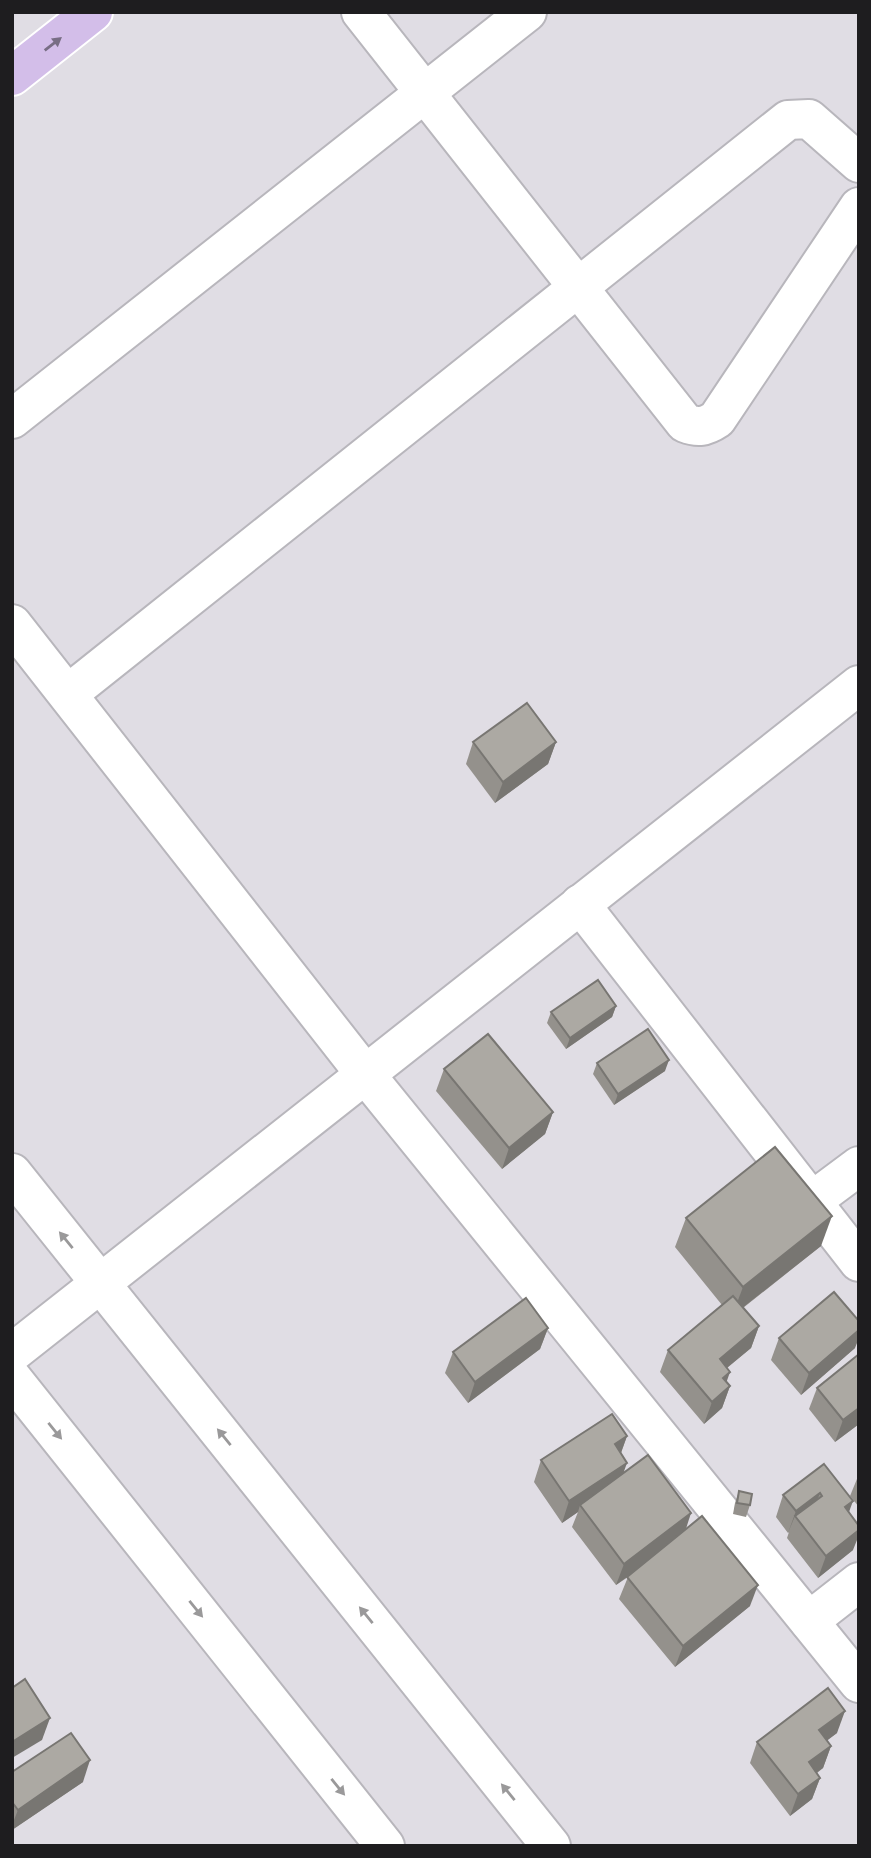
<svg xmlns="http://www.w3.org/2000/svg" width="871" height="1858" font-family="Inter,sans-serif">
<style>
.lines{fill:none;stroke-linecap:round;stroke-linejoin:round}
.minor-casing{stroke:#b8b6bc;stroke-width:42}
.major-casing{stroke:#fff;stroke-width:42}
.minor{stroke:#fff;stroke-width:38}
.major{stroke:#d3bee9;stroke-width:38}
.wall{fill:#94918c}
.shaded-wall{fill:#787672}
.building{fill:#aca9a3;stroke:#787672;stroke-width:2}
.oneway{fill:#786e84}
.oneway2{fill:#9a999a}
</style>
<rect width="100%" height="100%" fill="#e0dde4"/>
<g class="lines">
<g class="minor-casing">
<g id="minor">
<path d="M361,12L685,423C698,428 705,427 717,419L859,207"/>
<path d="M12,419L527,12"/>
<path d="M12,624L365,1074L859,1683"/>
<path d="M68,694L788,120L809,119L859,163"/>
<path d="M580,904L859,1262"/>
<path d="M12,1173L551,1846"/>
<path d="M812,1201L859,1166"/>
<path d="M12,1353L859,685"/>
<path d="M12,1378L385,1846"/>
<path d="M809,1621L859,1582"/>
</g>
</g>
<g class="major-casing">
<path id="major" d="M12,76L93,12"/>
</g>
<use href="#minor" class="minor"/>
<use href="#major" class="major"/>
</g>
<g class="wall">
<path d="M473,742H556L548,764L495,803L466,764Z"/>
<path d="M616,1006L612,1017L566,1049L547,1023L551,1012Z"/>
<path d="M597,1063L665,1071L614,1105L593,1074Z"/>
<path d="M444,1069L553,1112L545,1134L502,1169L436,1091Z"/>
<path d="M686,1218L821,1246L743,1308L759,1326L751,1348L727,1368L726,1382L730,1386L722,1408L704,1424L660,1372L668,1350L722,1305L675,1247Z"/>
<path d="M548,1328L540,1349L468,1403L445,1373L453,1352Z"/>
<path d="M779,1338L855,1348L801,1395L771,1360Z"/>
<path d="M817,1388L859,1424L835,1442L809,1409Z"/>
<path d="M627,1436L621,1453L624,1473L685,1530L750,1606L675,1667L619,1599L628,1577L616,1585L572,1527L578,1512L562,1523L534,1482L541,1460Z"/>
<path d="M824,1464L849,1513L853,1550L818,1578L787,1538L789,1532L788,1533L776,1517L783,1495Z"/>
<path d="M859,1474V1507L850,1496Z"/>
<path d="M739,1491L750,1505L746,1517L733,1514L735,1503Z"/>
<path d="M837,1733L827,1740L831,1746L823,1768L817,1773L820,1778L812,1799L790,1816L750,1763L757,1742Z"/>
<path d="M12,1772L83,1782L12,1830Z"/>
</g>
<g class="shaded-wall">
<path d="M556,742L548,764L495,803L503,782Z"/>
<path d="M616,1006L612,1017L566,1049L570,1038Z"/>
<path d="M669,1060L665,1071L614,1105L618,1094Z"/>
<path d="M553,1112L545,1134L502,1169L509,1148Z"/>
<path d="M832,1216L821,1246L732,1316L743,1287Z"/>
<path d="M759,1326L751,1348L712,1380L720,1359Z"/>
<path d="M548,1328L540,1349L468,1403L475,1382Z"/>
<path d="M859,1330V1338L855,1348L801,1395L809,1373Z"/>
<path d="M730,1372L723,1392L730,1386L722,1408L704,1424L712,1402L723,1378Z"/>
<path d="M859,1408V1424L835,1442L843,1420Z"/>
<path d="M627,1436L619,1458L615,1444Z"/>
<path d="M627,1463L619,1485L580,1505L578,1512L562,1523L569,1501Z"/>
<path d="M820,1493L812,1514L795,1516L788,1533L796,1511Z"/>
<path d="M853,1501L845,1523V1507Z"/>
<path d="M691,1513L684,1535L616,1585L624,1564Z"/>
<path d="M859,1530V1535L853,1550L818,1578L826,1556Z"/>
<path d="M758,1585L750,1606L675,1667L683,1646Z"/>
<path d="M845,1711L837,1733L812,1752L819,1730Z"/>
<path d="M50,1718L42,1740L12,1758V1742Z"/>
<path d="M831,1746L823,1768L801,1784L809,1762Z"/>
<path d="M90,1760L83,1782L12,1830V1825L18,1810Z"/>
<path d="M820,1778L812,1799L790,1816L798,1794Z"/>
</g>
<g class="building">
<path d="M527,703L556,742L503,782L473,742Z"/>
<path d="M598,980L616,1006L570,1038L551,1012Z"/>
<path d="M648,1029L669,1060L618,1094L597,1063Z"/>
<path d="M488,1034L553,1112L509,1148L444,1069Z"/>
<path d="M775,1147L832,1216L743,1287L686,1218Z"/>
<path d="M834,1292L859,1321V1330L809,1373L779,1338Z"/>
<path d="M733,1296L759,1326L720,1359L730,1372L723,1378L730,1386L712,1402L668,1350Z"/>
<path d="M526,1298L548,1328L475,1382L453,1352Z"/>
<path d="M859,1354V1408L843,1420L817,1388Z"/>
<path d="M612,1414L627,1436L615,1444L627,1463L569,1501L541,1460Z"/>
<path d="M648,1455L691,1513L624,1564L580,1505Z"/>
<path d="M824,1464L853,1501L845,1507L859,1526V1530L826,1556L795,1516L822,1496L820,1493L796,1511L783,1495Z"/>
<path d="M739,1491L752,1494L750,1505L737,1503Z"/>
<path d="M702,1516L758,1585L683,1646L627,1577Z"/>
<path d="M25,1679L50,1718L12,1742V1688Z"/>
<path d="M828,1688L845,1711L819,1730L831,1746L809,1762L820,1778L798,1794L757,1742Z"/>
<path d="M71,1733L90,1760L18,1810L12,1802V1772Z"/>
</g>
<defs><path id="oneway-solid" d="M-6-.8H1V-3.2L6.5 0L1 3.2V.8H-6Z" transform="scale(1.75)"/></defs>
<use class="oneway" href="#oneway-solid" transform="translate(53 44) rotate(-38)"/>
<g class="oneway2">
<use href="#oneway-solid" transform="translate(66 1240) rotate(-129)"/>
<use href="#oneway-solid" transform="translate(55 1431) rotate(51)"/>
<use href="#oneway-solid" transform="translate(224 1437) rotate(-129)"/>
<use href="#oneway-solid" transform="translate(196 1609) rotate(51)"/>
<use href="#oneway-solid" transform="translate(366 1615) rotate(-129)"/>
<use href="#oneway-solid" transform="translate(338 1787) rotate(51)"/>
<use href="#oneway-solid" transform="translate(508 1792) rotate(-129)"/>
</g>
<rect width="871" height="1858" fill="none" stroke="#1e1d1f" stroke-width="28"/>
</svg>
